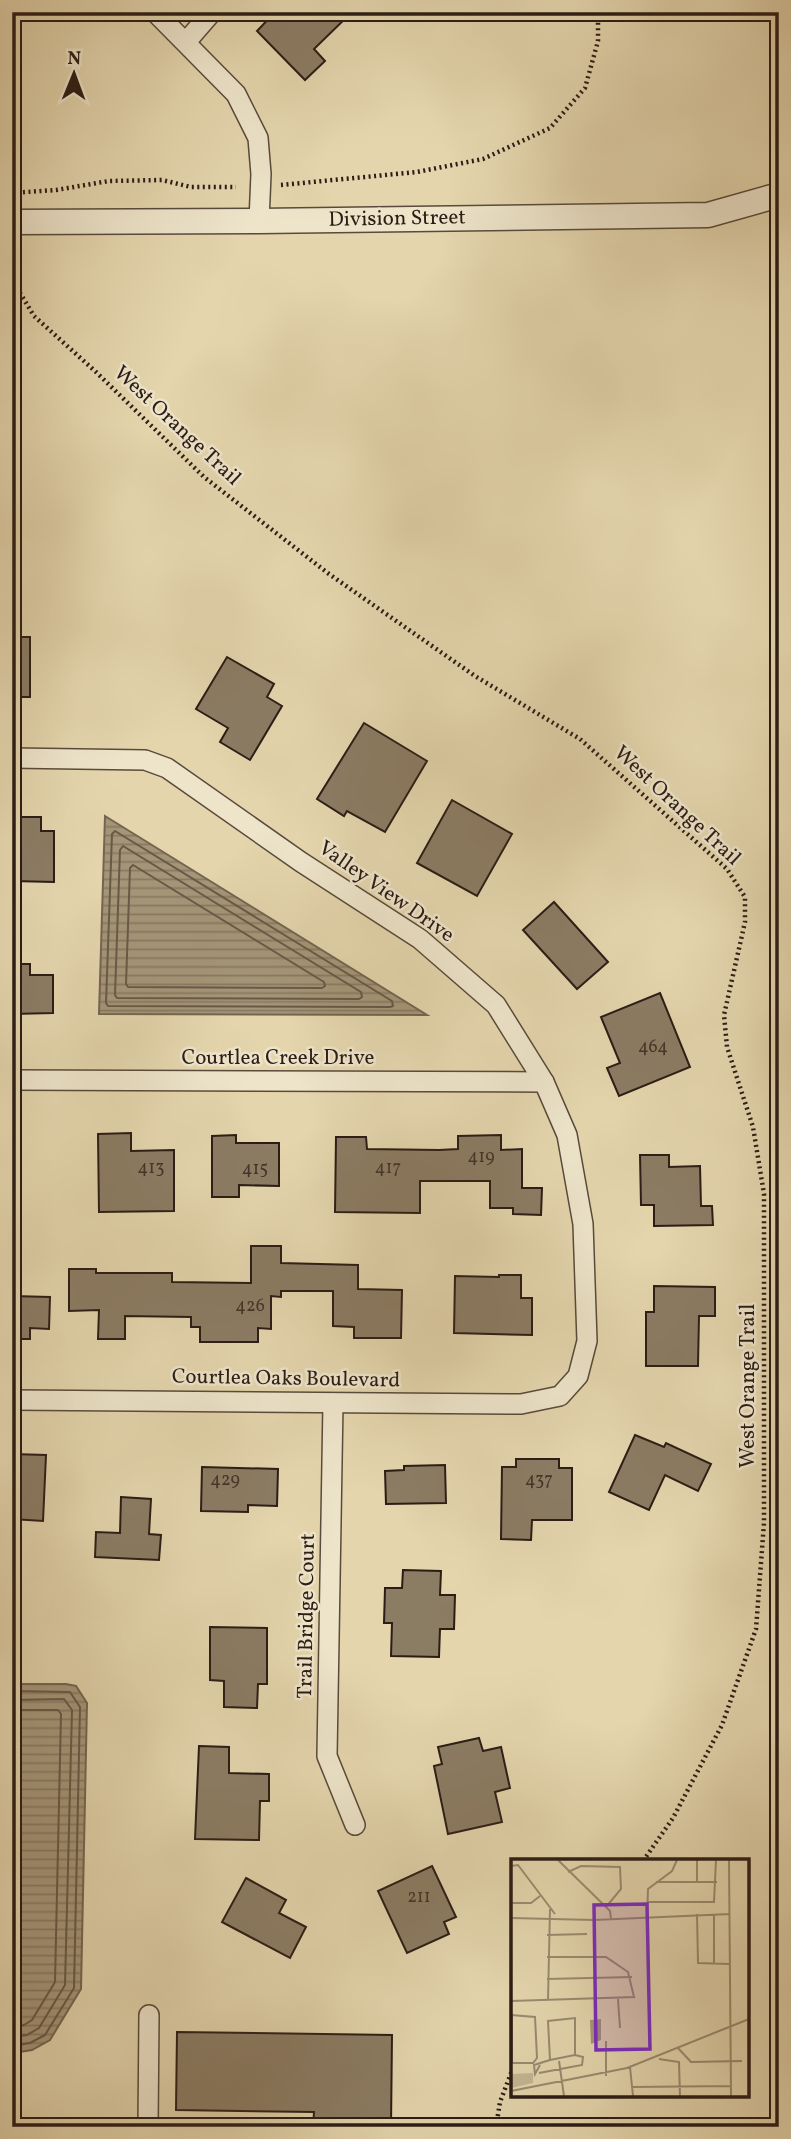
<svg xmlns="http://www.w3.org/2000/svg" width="791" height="2139" font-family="Vollkorn,serif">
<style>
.water{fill:url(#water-rules);stroke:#746551;stroke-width:2}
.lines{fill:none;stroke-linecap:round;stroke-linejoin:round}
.shore{stroke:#685947;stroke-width:2}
.building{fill:#8b7c64;stroke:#2b1c15;stroke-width:2}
.minor-casing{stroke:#594a3b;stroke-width:22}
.tertiary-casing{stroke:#594a3b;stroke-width:27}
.path{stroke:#2b1c15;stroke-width:4.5;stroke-dasharray:2 3.5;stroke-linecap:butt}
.minor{stroke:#ede4ca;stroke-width:19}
.tertiary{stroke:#ede4ca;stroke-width:24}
.labels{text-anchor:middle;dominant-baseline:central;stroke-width:5;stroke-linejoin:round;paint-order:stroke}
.number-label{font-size:18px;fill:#433429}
.street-label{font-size:21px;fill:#2b1c15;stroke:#ede4ca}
.inset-road{fill:none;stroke:#9a8b70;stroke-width:2}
.view{fill:#7b2cbf;fill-opacity:0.15;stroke:#7b2cbf;stroke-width:3.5}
.inset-edge{fill:none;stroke:#2b1c15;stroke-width:3.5}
</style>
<defs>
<pattern id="water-rules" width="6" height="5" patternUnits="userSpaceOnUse" patternTransform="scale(1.75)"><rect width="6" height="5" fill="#a59679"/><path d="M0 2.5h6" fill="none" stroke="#877a62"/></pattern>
</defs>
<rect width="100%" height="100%" fill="#e4d5ad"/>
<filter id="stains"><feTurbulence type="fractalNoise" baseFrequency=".00286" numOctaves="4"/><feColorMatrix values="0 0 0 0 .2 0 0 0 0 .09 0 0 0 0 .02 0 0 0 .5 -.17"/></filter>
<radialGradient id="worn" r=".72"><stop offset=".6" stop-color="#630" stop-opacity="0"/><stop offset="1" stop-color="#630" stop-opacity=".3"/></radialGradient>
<g class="water">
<path d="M105,816L427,1015L99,1014Z"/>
<path d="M12,1684H66L76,1686L87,1703L81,1989L50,2040L32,2050L12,2053Z"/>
</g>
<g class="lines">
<g class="shore">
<path d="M115,831L392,1001L393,1006L390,1007L108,1006L106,1003L112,834Z"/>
<path d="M123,846L361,992L362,997L359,999L117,998L115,995L120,850Z"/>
<path d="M133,865L324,982L325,986L322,988L128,987L126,984L130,868Z"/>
<path d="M12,1691L70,1692L80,1707L74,1988L45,2035L30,2043L12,2046"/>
<path d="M12,1700L64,1699L72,1710L65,1985L39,2028L27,2035L12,2037"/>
<path d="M12,1710H58L61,1714L55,1982L32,2020L24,2025L12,2027"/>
</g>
</g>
<g class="building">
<path d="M275,12H352L314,49L325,61L305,80L257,31Z"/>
<rect x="12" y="637" width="18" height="60"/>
<path d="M227,657L274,684L267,697L282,706L250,760L220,742L228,728L196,709Z"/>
<path d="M364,723L427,761L385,832L347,811L344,816L317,799Z"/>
<path d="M452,800L512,834L477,896L417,863Z"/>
<path d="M12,817H41V831H54V882L12,881Z"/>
<path d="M554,902L608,962L577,989L523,930Z"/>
<path d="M12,964H30V975H53V1013L12,1014Z"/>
<path d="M660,993L690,1067L619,1096L607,1068L620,1063L601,1017Z"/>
<path d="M131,1133V1151L174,1150V1211L99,1212L98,1134Z"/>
<path d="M236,1135V1143H279V1186L239,1185V1197H212V1136Z"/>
<path d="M501,1135V1150L522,1149V1188H542L541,1215L513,1214V1208H490V1181H420V1213L335,1212L336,1137H366L367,1149L439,1150L458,1149V1136Z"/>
<path d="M640,1155H669V1167L700,1166L701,1206H712L713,1225L654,1226V1205H641Z"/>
<path d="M251,1246H281V1263L358,1265V1289L402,1290L401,1338H354V1327L333,1326V1291H281V1297L271,1296V1329L258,1328V1342H200V1327H191V1317L125,1316V1339H98L99,1310L69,1311V1269H96V1273H172V1282L251,1283Z"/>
<path d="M499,1275H521V1298H532V1335L454,1333L455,1276L499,1277Z"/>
<path d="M654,1286L715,1287V1316H699L698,1366H646V1312H654Z"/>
<path d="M12,1296L50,1297L49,1329L30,1328V1339H12Z"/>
<path d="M635,1435L664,1447L666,1443L711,1464L698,1491L665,1475L649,1510L609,1492Z"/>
<path d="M12,1454L46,1455L43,1521L12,1519Z"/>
<path d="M516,1459H559V1468H572V1520H532L531,1540L501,1539L502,1467H516Z"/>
<path d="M445,1465L446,1503L386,1504L385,1471L404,1470V1466Z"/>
<path d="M202,1467L278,1469L277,1506L248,1505V1512L201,1511Z"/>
<path d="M121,1497L151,1499L149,1534L161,1535L159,1560L95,1557L96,1532L120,1533Z"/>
<path d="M403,1570L441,1571L440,1595H455L454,1629H440L439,1657L391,1656L392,1623H384L385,1588H402Z"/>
<path d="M210,1627L267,1628V1684H258L257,1708L224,1707V1681L210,1680Z"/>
<path d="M479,1738L483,1751L501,1747L510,1788L495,1792L502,1822L448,1834L434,1766L442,1764L438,1747Z"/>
<path d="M199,1746L229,1747V1773L269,1774V1801H260L259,1840L195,1839Z"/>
<path d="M432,1866L456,1917L444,1922L449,1934L407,1953L378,1891Z"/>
<path d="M246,1878L286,1900L279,1913L306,1927L290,1958L222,1922Z"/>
<path d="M177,2032L392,2035L391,2127H313L314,2112L176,2110Z"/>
</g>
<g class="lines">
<g class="minor-casing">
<g id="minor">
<path d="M155,12L236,94L258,138L261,174L259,221"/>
<path d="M186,42L212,12"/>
<path d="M12,758L145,760L167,768L301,862L420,939L496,1005L544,1082L567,1135L583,1224L587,1341L578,1376L560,1396L521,1404L12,1400"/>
<path d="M12,1080L544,1082"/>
<path d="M333,1403L327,1756L355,1825"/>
<path d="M148,2127L149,2015"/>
</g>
</g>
<g class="tertiary-casing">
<path id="tertiary" d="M12,222L259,221L708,215L779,195"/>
</g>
<g class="path">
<path d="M281,185L417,172L483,159L550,128L585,88L598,41V12"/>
<path d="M12,193L56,190L109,181L162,180L191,187H236"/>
<path d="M12,272L20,293L34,316L96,372L204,477L329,574L475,676L580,739L727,869L745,897V922L724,1015L727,1047L753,1127L764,1194V1523L756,1629L722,1725L673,1818L643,1861"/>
<path d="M496,2127L500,2102L513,2068"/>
</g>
<use href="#minor" class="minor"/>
<use href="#tertiary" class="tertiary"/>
</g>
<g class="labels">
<g class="number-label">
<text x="653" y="1047">464</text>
<text x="481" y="1157">419</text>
<text x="151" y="1168">413</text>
<text x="388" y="1168">417</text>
<text x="255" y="1169">415</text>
<text x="250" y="1306">426</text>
<text x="225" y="1480">429</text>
<text x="539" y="1480">437</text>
<text x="419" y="1897">211</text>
</g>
<g class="street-label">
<text transform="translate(397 219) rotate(-1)">Division Street</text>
<text transform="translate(177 426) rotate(43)">West Orange Trail</text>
<text transform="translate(677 806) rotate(43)">West Orange Trail</text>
<text transform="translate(386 892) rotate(35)">Valley View Drive</text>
<text x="278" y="1058">Courtlea Creek Drive</text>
<text transform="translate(286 1379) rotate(1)">Courtlea Oaks Boulevard</text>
<text transform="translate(748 1386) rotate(-90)">West Orange Trail</text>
<text transform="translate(307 1616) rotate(-89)">Trail Bridge Court</text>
</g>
</g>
<g transform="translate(511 1859)">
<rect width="238" height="238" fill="#e4d5ad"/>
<path d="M22,214V224L0,229V215Z" fill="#c5b693"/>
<path d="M90,160V181L80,185L79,161Z" fill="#a59679"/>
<path class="inset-road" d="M47,1L99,52L100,60M186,1V23M218,1L220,237M0,7L7,6L44,55M57,13L70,7L109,8L110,30L95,48M145,23H206M136,43H203L205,1M0,44H20L29,37M186,55L187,104L219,105M203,55V105M136,58L137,30L161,12L166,1M0,59L83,61L219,55M36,76L76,75M36,120L121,118M107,140L109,169M37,141L39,50M0,142L123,138L117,113L95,98H36M0,156L24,158L26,199L22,204H0M1,157V204M64,159V196L39,201L37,162ZM95,182V217M167,189L180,203L231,202M148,200L168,203L169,237M48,202L53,237M29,206L24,215L23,206L39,201M119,208L122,237M28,214L71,206L72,198L64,196M121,228L219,227M0,232L116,209L238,160"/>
<path class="view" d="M136,45L139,190L85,191L83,46Z"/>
<rect width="238" height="238" class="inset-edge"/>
</g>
<rect width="791" height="2139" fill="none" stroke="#e4d5ad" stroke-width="42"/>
<rect x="14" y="14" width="763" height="2111" fill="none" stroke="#2b1c15" stroke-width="3.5"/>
<rect x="21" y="21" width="749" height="2097" fill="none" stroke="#2b1c15" stroke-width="2"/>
<g transform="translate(74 74) rotate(1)" stroke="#ede4ca" stroke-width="5" paint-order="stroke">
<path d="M0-5L12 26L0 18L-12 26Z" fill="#2b1c15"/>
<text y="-10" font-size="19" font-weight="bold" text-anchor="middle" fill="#2b1c15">N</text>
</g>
<rect width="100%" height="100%" filter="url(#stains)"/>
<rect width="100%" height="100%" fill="url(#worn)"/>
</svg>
